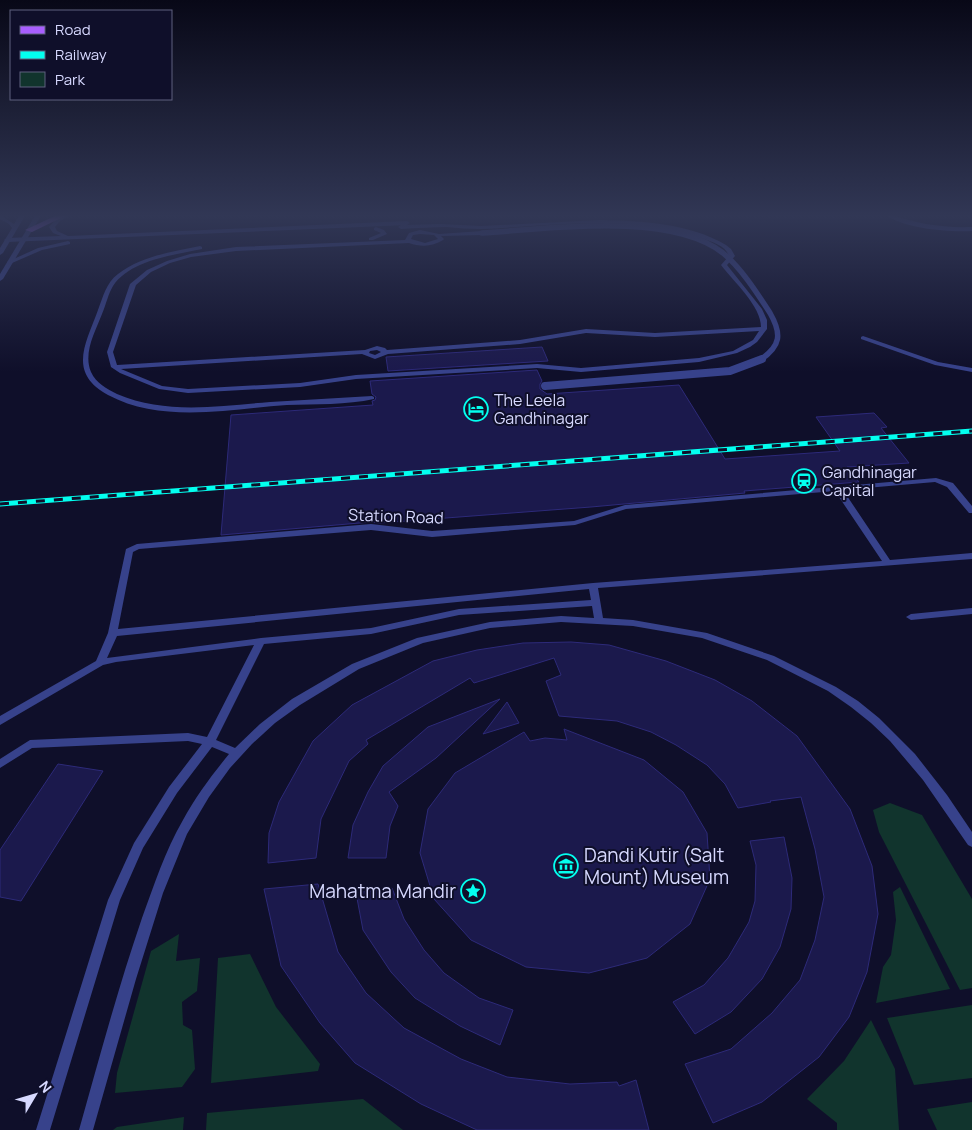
<svg xmlns="http://www.w3.org/2000/svg" width="972" height="1130" font-family="Manrope,sans-serif">
<style>
.green{fill:#11342d}
.building{fill:#1b194c;stroke:#2d2a79}
.lines{fill:none;stroke-linecap:round;stroke-linejoin:round}
.service{fill:#37428b;fill-rule:evenodd}
.minor{fill:#37428b;fill-rule:evenodd}
.tertiary{fill:#37428b;fill-rule:evenodd}
.primary{fill:#a85eff;fill-rule:evenodd}
.rail-casing{stroke:#03ffef;stroke-width:5}
.rail{stroke:#0f0f2a;stroke-width:3;stroke-dasharray:9;stroke-linecap:butt}
.service-bridge-far1{stroke:#37428b;stroke-width:5.5}
.service-bridge{stroke:#37428b;stroke-width:8}
.labels{text-anchor:middle;dominant-baseline:central;stroke-width:4;stroke-linejoin:round;paint-order:stroke}
.poi-label{font-size:16px;fill:#d7d9ff;stroke:#0f0f2a;text-anchor:start}
.street-label{font-size:16px;fill:#d7d9ff;stroke:#0f0f2a}
.near-poi-label{font-size:19px;fill:#d7d9ff;stroke:#0f0f2a;text-anchor:start}
</style>
<rect width="100%" height="100%" fill="#0f0f2a"/>
<g class="green">
<path d="M890,803L922,815L972,899V988L960,990L879,832L873,810Z"/>
<path d="M900,887L950,989L876,1003L883,967L891,955L896,920L893,892Z"/>
<path d="M179,934L176,961L200,958L197,991L182,1002L183,1025L192,1030L195,1069L182,1087L115,1093L117,1073L151,951Z"/>
<path d="M250,954L276,1007L320,1064L318,1071L211,1083L218,958Z"/>
<path d="M972,1005V1078L914,1085L887,1018Z"/>
<path d="M871,1020L895,1069L899,1130H837V1123L807,1099L844,1061Z"/>
<path d="M363,1099L403,1130H206L207,1113Z"/>
<path d="M972,1102V1130H937L927,1109Z"/>
<path d="M184,1117L183,1130H113L117,1127Z"/>
</g>
<g class="building">
<path d="M542,347L548,361L388,371L386,357Z"/>
<path d="M537,370L542,381L540,384V389L547,394L679,385L725,459L840,451L816,417L874,413L887,427L881,428L909,463L847,467L859,482L744,491L745,493L591,507L380,523L371,522L221,535L231,415L373,405L372,401L375,400L376,397L372,394L370,381Z"/>
<path d="M571,642L609,645L666,661L715,680L752,701L797,736L850,809L872,866L878,914L867,972L849,1017L819,1057L762,1102L713,1123L685,1064L731,1049L772,1013L800,980L815,940L824,897L815,849L801,797L770,801L771,802L738,808L725,784L707,765L676,745L651,732L617,721L559,716L546,681L561,675L554,658L474,683L470,678L366,740L368,744L349,761L321,819L316,858L268,863L269,833L279,802L313,741L352,705L433,661L477,650L523,643Z"/>
<path d="M500,699L436,758L389,792L398,806L390,826L386,858H348L353,825L368,792L383,766L428,727Z"/>
<path d="M507,702L519,723L483,734Z"/>
<path d="M564,729L644,760L683,792L707,833L710,879L690,924L647,958L589,973L526,967L471,940L434,899L420,853L428,809L455,773L524,732L530,741L545,738L567,740Z"/>
<path d="M58,764L103,771L21,901L0,897V850Z"/>
<path d="M784,837L792,878L791,909L780,947L762,979L731,1012L695,1034L673,1002L704,985L728,958L749,922L755,901L756,865L750,841Z"/>
<path d="M318,884L338,952L366,993L404,1028L461,1059L507,1077L570,1084L617,1082L619,1086L636,1080L649,1130H477L421,1104L355,1063L320,1023L281,966L264,889Z"/>
<path d="M392,888L404,919L424,950L444,973L479,998L513,1010L500,1045L460,1026L415,998L391,972L363,930L356,893Z"/>
</g>
<g class="lines">
<g class="service">
<path d="M67,214H73L60,221L55,227L57,231L68,236L407,221L410,223L407,225L7,242L4,240L7,238L61,236L53,233L49,227L56,219Z"/>
<path d="M883,214H889C917,224 943,228 972,227V231C944,232 907,229 883,214Z"/>
<path d="M600,220C642,221 689,223 726,245L731,249L735,256L727,265L762,309L767,320V329L757,342L750,347L737,353L699,362L581,372L537,368L356,379L300,387L188,393L159,389L120,373L111,367L107,352L130,284L147,270L167,261L190,254L236,247L405,240L409,233L420,230L439,234L482,231L485,233L482,235L441,236L444,239L443,240C432,247 421,247 409,243L236,251L191,257L170,263L151,272L136,285L113,352L117,365L365,350L377,346L385,348L387,350L520,340L586,329L655,333L761,327C761,306 734,282 721,265L729,256C725,245 712,242 701,238C631,213 554,226 481,229C470,229 458,228 447,227C432,227 416,228 401,229L398,227L401,225L441,224L481,226ZM420,234L434,235L438,239L425,243L411,239L413,235ZM759,331L753,340L733,351L699,358L581,368L537,364L356,375L300,383L188,389L162,386L121,369L362,354L375,359L388,354L520,344L586,333L655,337ZM377,350L381,352L375,355L369,353L370,351Z"/>
<path d="M376,227L384,230L387,234L373,240H369V238L381,233L374,230V228Z"/>
<path d="M68,241L70,242V244L42,250L12,263L7,262L38,248Z"/>
<path d="M200,246L202,247V249C174,255 130,260 113,286C108,294 106,305 102,314C95,332 83,353 91,372C96,383 107,389 117,394C166,415 219,406 270,402C304,400 338,398 372,396L374,397V399C347,405 315,404 287,405C230,409 162,424 108,395C67,373 86,343 98,310C103,297 106,283 118,274C141,256 172,252 200,246Z"/>
<path d="M863,336L938,362L972,368V372L935,365L861,339V337Z"/>
<path d="M936,478L953,483L972,506V513H969L947,487L935,482L843,490L890,560L972,553V559L598,588L603,618L633,620L707,633L774,656L836,687L858,701L879,718L915,754L947,795L972,832V847L968,845L923,780L890,741L871,723L851,707L828,691L767,660L702,638L633,626L561,622L490,628L423,643L359,669L300,705L275,723L252,744L230,768L209,797L187,834L163,893L136,979L93,1130H79C99,1059 118,988 142,918C154,885 165,851 183,820C196,796 212,775 229,754L212,747L177,793L143,848L120,900L50,1130H36L108,900L134,843L169,787L202,744L188,741L32,748L0,768V759L30,740L188,733L207,737L254,645L116,662L103,665L0,725V716L96,661L108,633L126,549L137,544L371,524L432,531L574,521L625,505ZM835,491L882,561L593,583L118,629L133,552L139,549L371,530L432,537L575,525L626,509ZM589,589L591,600L459,609L371,628L261,638L107,658L117,636ZM592,606L594,618L561,616L490,622L417,638L352,664L292,699L260,724L235,748L216,740L264,644L371,634L459,615Z"/>
</g>
<path class="minor" d="M972,608V614L911,620L906,617L911,614Z"/>
<g class="tertiary">
<path d="M20,214H26L3,253L0,255V248L12,228L9,224L0,219V215L14,224Z"/>
<path d="M36,214H42L3,279L0,281V274Z"/>
</g>
<path class="primary" d="M59,214H69L32,232L25,230Z"/>
<g class="rail-casing">
<path id="rail" d="M0,504L972,431"/>
</g>
<use href="#rail" class="rail"/>
<path class="service-bridge-far1" d="M482,233C547,229 670,211 723,253C742,269 757,293 770,313C782,334 781,346 760,360"/>
<path class="service-bridge" d="M545,386L730,371L762,359"/>
</g>
<linearGradient id="sky" x2="0" y2="1"><stop stop-color="#080817"/><stop offset="0.58" stop-color="#313755"/><stop offset="1" stop-color="#313755" stop-opacity="0"/></linearGradient>
<rect width="972" height="372" fill="url(#sky)"/>
<defs>
<g id="hotel-ring" transform="scale(1.25)"><circle r="9.5" fill="#0f0f2a" stroke="#03ffef" stroke-width="1.5"/><path d="M-6-4.5h1.5V1H6V5H4.5V3h-9V5H-6ZM-4 0a1.8 1.8 0 1 1 3.6 0ZM.5 0V-2.5h3Q6-2.5 6 0Z" fill="#03ffef"/></g>
<g id="station-ring" transform="scale(1.25)"><circle r="9.5" fill="#0f0f2a" stroke="#03ffef" stroke-width="1.5"/><path d="M-3-6H3Q5-6 5-4V2Q5 4 3 4L4.5 6H3L1.5 4h-3L-3 6H-4.5L-3 4Q-5 4-5 2V-4Q-5-6-3-6ZM-3.5-4v3h7v-3ZM-3.5 1v1.5H-2V1ZM2 1v1.5H3.5V1Z" fill="#03ffef"/></g>
<g id="museum-ring" transform="scale(1.25)"><circle r="9.5" fill="#0f0f2a" stroke="#03ffef" stroke-width="1.5"/><path d="M0-6L6-3V-2H-6V-3ZM-5-1h2V3h-2ZM-1-1h2V3h-2ZM3-1h2V3H3ZM-6 4H6V6H-6Z" fill="#03ffef"/></g>
<g id="sight-ring" transform="scale(1.25)"><circle r="9.5" fill="#0f0f2a" stroke="#03ffef" stroke-width="1.5"/><path d="M0-6L1.8-2.2L6-1.7L2.9 1.2L3.7 5.4L0 3.3L-3.7 5.4L-2.9 1.2L-6-1.7L-1.8-2.2Z" fill="#03ffef"/></g>
</defs>
<g fill-rule="evenodd">
<use href="#hotel-ring" x="476" y="409"/>
<use href="#station-ring" x="804" y="481"/>
<use href="#museum-ring" x="566" y="866"/>
<use href="#sight-ring" x="473" y="891"/>
</g>
<g class="labels">
<g class="poi-label">
<text x="494" y="400">The Leela<tspan x="494" dy="18">Gandhinagar</tspan></text>
<text x="822" y="472">Gandhinagar<tspan x="822" dy="18">Capital</tspan></text>
</g>
<g class="street-label">
<text transform="translate(396 516) rotate(2)">Station Road</text>
</g>
<g class="near-poi-label">
<text x="584" y="855">Dandi Kutir (Salt<tspan x="584" dy="22">Mount) Museum</tspan></text>
<text x="456" y="891" text-anchor="end">Mahatma Mandir</text>
</g>
</g>
<rect x="10" y="10" width="162" height="90" fill="#0f0f2a" stroke="#5f607f"/>
<rect x="20" y="26" width="25" height="8" fill="#a85eff" stroke="#5f607f"/>
<text x="55" y="35" font-size="15" fill="#d7d9ff">Road</text>
<rect x="20" y="51" width="25" height="8" fill="#03ffef" stroke="#5f607f"/>
<text x="55" y="60" font-size="15" fill="#d7d9ff">Railway</text>
<rect x="20" y="72" width="25" height="15" fill="#11342d" stroke="#5f607f"/>
<text x="55" y="85" font-size="15" fill="#d7d9ff">Park</text>
<g transform="translate(35 1095) rotate(52)" stroke="#0f0f2a" stroke-width="4" paint-order="stroke">
<path d="M0-4L9 19L0 12L-9 19Z" fill="#d7d9ff"/>
<text y="-8" font-size="14" font-weight="bold" text-anchor="middle" fill="#d7d9ff">N</text>
</g>
</svg>
